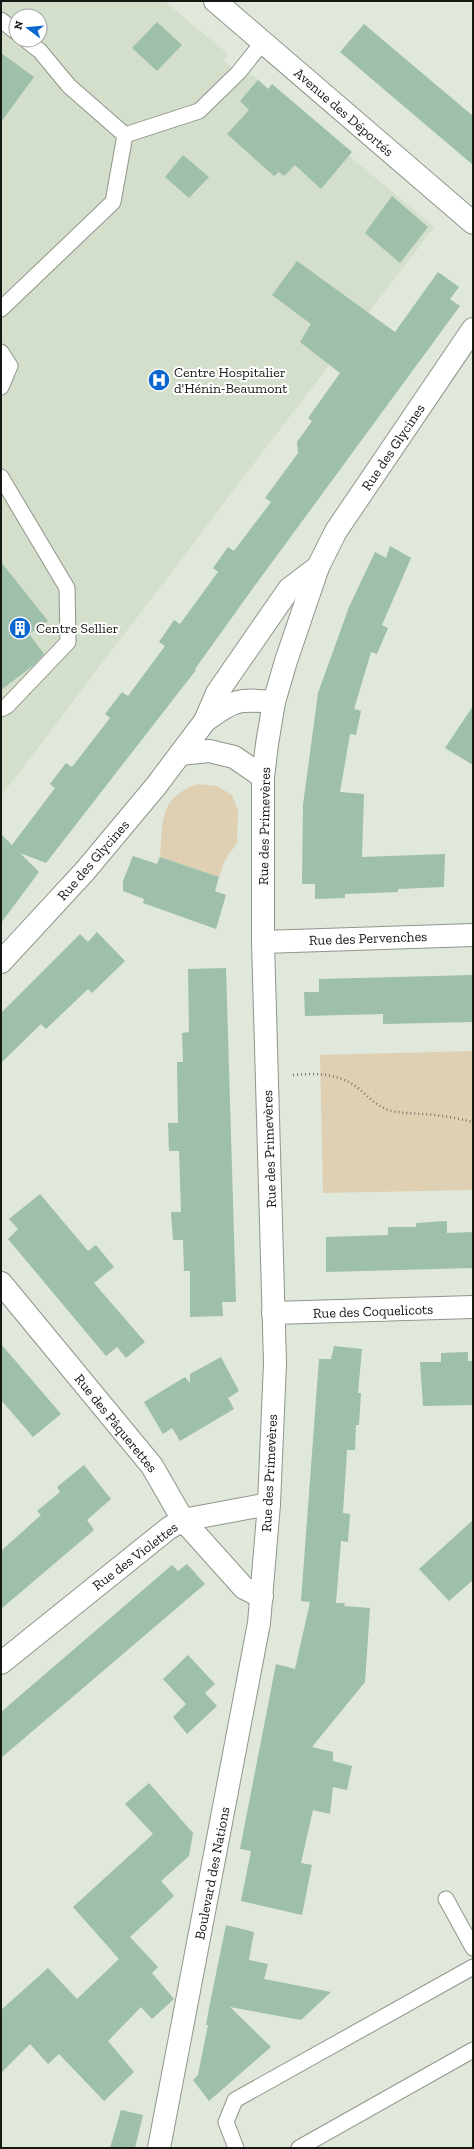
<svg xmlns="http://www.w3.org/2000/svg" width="474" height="2149" font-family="'Zilla Slab',serif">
<rect width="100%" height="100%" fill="#e0e7db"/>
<path fill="#d3decb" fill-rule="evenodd" d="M1 1H164L227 53 224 61 243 77 250 73 434 227 1 796ZM16 16H40V40H16Z"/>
<g fill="#e0d0b3">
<path d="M198 784 217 786 232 795 238 810 237 843 225 860 219 877 160 857C163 823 158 797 198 784Z"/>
<path d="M473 1051V1190L323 1193 320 1055Z"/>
</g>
<g fill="#9ebfaa">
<path d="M157 22 182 45 157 71 132 48Z"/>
<path d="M364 24 473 116V165L340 52Z"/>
<path d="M1 53 34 77 1 122Z"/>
<path d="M258 80 268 89 272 84 352 152 321 189 295 165 284 176 279 172 274 176 227 134 249 110 240 101Z"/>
<path d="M183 155 209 177 189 198 165 177Z"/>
<path d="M392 196 428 227 400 263 365 233Z"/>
<path d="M297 261 395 332 438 272 459 287 450 299 460 306 248 595 195 669 196 670 46 863 20 853 39 872 1 923V834L12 845 55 788 50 784 66 763 72 767 110 718 105 714 122 692 128 696 165 646 159 642 174 620 180 624 218 572 213 568 228 547 234 551 271 502 265 498 298 453 297 442 312 421 308 418 340 373 300 342 311 324 272 295Z"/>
<path d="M390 546 411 558 382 625 388 628 377 654 371 652 363 679 354 709 361 711 356 735 350 734 340 792 364 794 362 857 445 854 444 887 398 889V892L345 894V898L315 899V884H302L303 805 318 693 349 607 375 552 386 558Z"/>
<path d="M1 562 48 621 29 634 44 654 35 664 1 690Z"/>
<path d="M473 706V765L445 748Z"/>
<path d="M133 856 157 864 160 857 219 877 215 891 226 895 216 929 143 903 144 899 123 891V881Z"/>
<path d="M97 932 125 961 92 993 88 989 46 1029 41 1024 1 1063V1013L80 934 88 942Z"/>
<path d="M226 968 236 1302H222L223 1316 190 1317V1271H184L183 1240H173L171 1212H181L179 1151H169L168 1123H178L177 1062H183L182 1033 189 1032 188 969Z"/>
<path d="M473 975V1022L383 1024V1014L305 1016 304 992H319V979Z"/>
<path d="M40 1194 88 1251 96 1245 114 1267 94 1283 145 1342 126 1358 117 1347 106 1356 8 1239 18 1229 9 1219Z"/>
<path d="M447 1221V1233L473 1232V1268L326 1272V1237L388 1235V1227H416V1223Z"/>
<path d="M1 1344 61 1414 33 1437 1 1400Z"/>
<path d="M334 1346 362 1349 358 1393H361L359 1425H356L355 1450H347L345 1482 343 1513 350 1514 348 1542 341 1541 336 1603H345L344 1606 370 1608 365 1682 312 1747 333 1752V1761L352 1766 347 1790 333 1787 330 1814 313 1810 301 1863 312 1865 302 1915 241 1901 251 1851 240 1849 276 1664 295 1669 310 1602 301 1601 319 1359H331Z"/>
<path d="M468 1352V1361H473V1405L423 1406 420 1362H441V1353Z"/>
<path d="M221 1357 239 1391 228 1398 234 1409 180 1441 172 1428 163 1434 144 1402 185 1377 190 1383V1374Z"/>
<path d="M84 1465 111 1499 87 1520 94 1530 1 1609V1551L41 1515 37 1511 60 1492 57 1487Z"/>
<path d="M473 1520V1580L449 1601 419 1569Z"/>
<path d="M187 1564 205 1584 1 1758V1712L172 1565 178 1571Z"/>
<path d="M188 1655 215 1684 205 1693 217 1706 187 1734 173 1717 186 1704 163 1679Z"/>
<path d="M149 1783 193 1833 189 1856 161 1881 174 1896 130 1937 158 1967 152 1973 174 1999 152 2019 141 2007 108 2041 134 2072 104 2101 59 2054 48 2064 30 2044 1 2073V2010L48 1968 77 1999 119 1959 73 1907 153 1834 125 1804Z"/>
<path d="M226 1925 254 1932 249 1960 268 1964 264 1979 331 1992 301 2020 230 2007 271 2047 209 2101 193 2080 198 2075 208 2025H206L210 2003Z"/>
<path d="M121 2110 143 2115 135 2148H110Z"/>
</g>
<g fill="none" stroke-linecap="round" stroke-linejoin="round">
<g stroke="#8f968a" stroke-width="17">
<g id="service">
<path d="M1 20 16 32"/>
<path d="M125 135 199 111 238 73 263 42"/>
<path d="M1 309 113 202 125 135 69 86 40 51 26 40"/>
<path d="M1 352 10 366 1 387"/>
<path d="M1 477 67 588 68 642 7 706 1 709"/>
<path d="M446 1899 473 1948"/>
<path d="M236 2148 226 2122 235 2100 473 1967"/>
<path d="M299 2148 473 2050"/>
</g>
</g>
<g stroke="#8f968a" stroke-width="24">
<g id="minor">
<path d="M205 721C235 699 238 699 274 702"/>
<path d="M180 754 209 751 234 757 263 777"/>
<path d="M263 942 473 935"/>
<path d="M1 962 85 871 156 786 205 721 217 693 289 589 318 567"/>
<path d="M1 1283 152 1466 183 1520 244 1588 262 1597"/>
<path d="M273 1313 473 1307"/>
<path d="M1 1663 169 1528 183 1520 269 1504"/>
<path d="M159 2148 259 1623 269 1504 275 1363 263 942V777L267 744 274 702 286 661 318 567 336 531 473 329"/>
</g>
</g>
<g stroke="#8f968a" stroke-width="24">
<path id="tertiary" d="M215 1 473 223"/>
</g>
<path stroke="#747871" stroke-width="2.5" stroke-dasharray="1 3" stroke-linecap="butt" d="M293 1075C316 1073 339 1073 358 1088 368 1096 375 1105 388 1110 403 1114 418 1113 434 1115 447 1116 460 1119 473 1122"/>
<use href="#service" stroke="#fff" stroke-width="15"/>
<use href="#minor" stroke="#fff" stroke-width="22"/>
<use href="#tertiary" stroke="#fff" stroke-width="22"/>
</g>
<defs>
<g id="hospital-disc" transform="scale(1.15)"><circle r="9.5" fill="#0c66cf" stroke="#fff"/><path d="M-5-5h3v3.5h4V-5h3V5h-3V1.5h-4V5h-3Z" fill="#fff"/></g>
<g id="building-disc" transform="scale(1.15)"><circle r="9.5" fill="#0c66cf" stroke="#fff"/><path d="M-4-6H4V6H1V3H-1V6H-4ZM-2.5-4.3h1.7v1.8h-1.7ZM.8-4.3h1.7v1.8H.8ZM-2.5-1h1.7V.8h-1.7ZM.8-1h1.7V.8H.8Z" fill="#fff"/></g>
</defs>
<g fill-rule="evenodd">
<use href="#hospital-disc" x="159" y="380"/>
<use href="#building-disc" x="20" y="628"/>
</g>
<g text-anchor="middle" stroke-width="4" stroke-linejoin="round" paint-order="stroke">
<g font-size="14" fill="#161814" stroke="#fff">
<text transform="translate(344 112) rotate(41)" y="5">Avenue des Déportés</text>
<text transform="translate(393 447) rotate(-56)" y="5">Rue des Glycines</text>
<text transform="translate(264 826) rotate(-89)" y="5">Rue des Primevères</text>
<text transform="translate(93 860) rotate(-49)" y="5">Rue des Glycines</text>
<text transform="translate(368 938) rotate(-2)" y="5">Rue des Pervenches</text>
<text transform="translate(269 1149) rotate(-92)" y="5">Rue des Primevères</text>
<text transform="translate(373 1311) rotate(-2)" y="5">Rue des Coquelicots</text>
<text transform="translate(116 1423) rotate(51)" y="5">Rue des Pâquerettes</text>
<text transform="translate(269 1473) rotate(-87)" y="5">Rue des Primevères</text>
<text transform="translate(135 1556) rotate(-37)" y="5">Rue des Violettes</text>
<text transform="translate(212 1873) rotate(-79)" y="5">Boulevard des Nations</text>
</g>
<g font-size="14" fill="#161814" stroke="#fff" text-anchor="start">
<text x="174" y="377">Centre Hospitalier<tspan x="174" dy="16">d'Hénin-Beaumont</tspan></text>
<text x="36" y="633">Centre Sellier</text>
</g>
</g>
<rect width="474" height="2149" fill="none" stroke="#161814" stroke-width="4"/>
<g transform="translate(28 28) rotate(286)"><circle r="19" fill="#ffffff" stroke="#a2a3a1"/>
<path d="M0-3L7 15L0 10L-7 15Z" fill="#0c66cf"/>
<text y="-6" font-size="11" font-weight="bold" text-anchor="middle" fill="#161814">N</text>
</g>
</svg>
